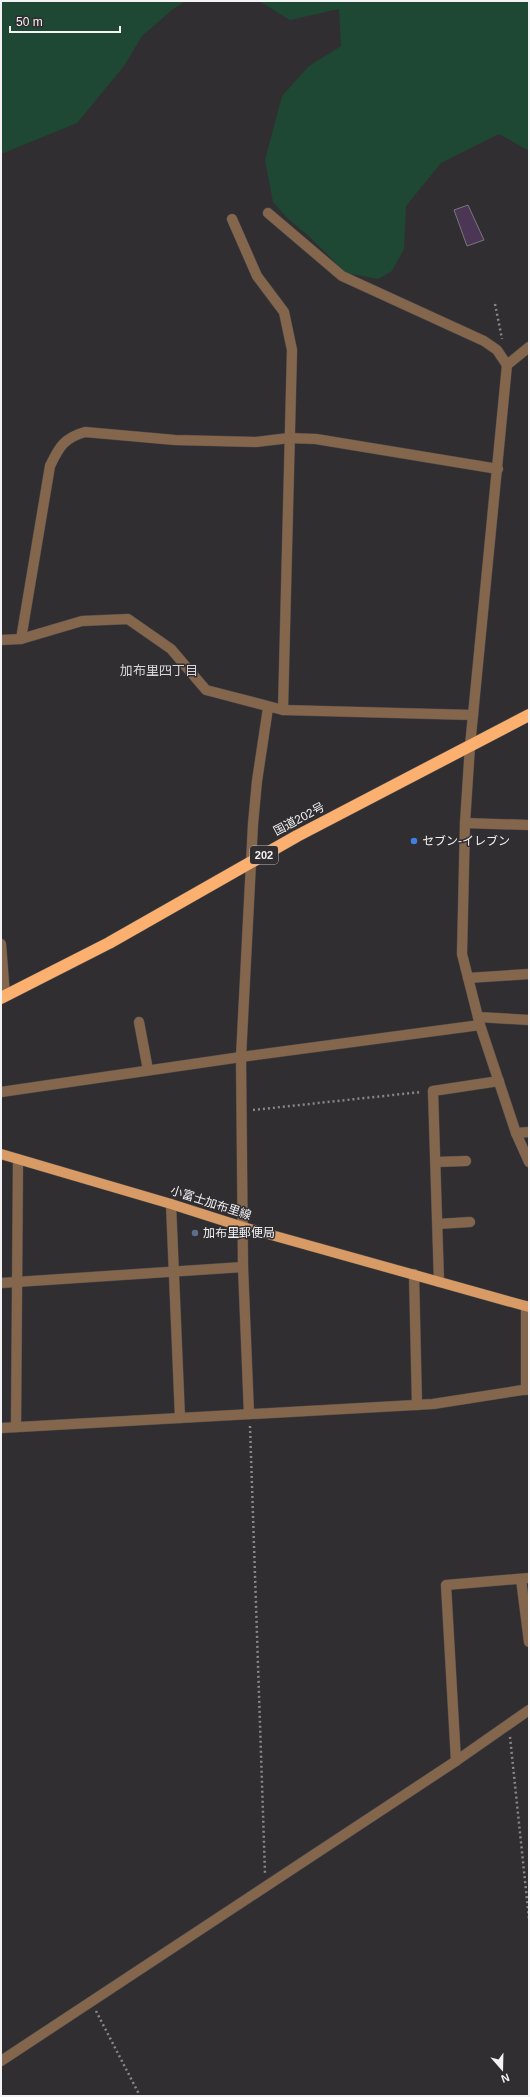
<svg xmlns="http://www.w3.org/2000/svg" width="530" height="2097" font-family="Arial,'Noto Sans JP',sans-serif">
<rect width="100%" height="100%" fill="#302e31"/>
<g fill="#1e4834">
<path d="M1 1H186L173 9 142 36 124 66 77 123 1 154Z"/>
<path d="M259 1H529V151L499 134 441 163 406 206 404 249 392 271 378 279 346 273 311 238 287 218 273 202 265 160 282 96 309 66 341 46 339 9 290 20Z"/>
</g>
<path fill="#4b3656" stroke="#79777a" d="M468 205 484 240 467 246 454 210Z"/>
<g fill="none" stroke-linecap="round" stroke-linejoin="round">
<g stroke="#4b494c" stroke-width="11">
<g id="minor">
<path d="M268 213 342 276 484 341 497 350 507 365"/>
<path d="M232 219 257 276 284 312 292 350 283 710"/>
<path d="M529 347 507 365 470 746 465 823 462 954 480 1025 516 1133 529 1162"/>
<path d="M21 639 50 466C59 447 64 438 85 432L175 440 256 442 289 438 316 439 498 469"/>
<path d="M1 640 21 639 82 621 128 619 171 649 206 690 283 710 473 715"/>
<path d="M465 823 529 825"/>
<path d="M1 944 5 996"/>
<path d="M468 978 529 974"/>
<path d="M478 1017 529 1020"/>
<path d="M139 1022 148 1070"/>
<path d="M1 1092 241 1057 480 1025"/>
<path d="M516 1133 529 1132"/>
<path d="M436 1162 466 1161"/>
<path d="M171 1204 180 1418"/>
<path d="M438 1224 470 1222"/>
<path d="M414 1274 417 1405"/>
<path d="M439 1282 433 1091 499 1081"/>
<path d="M1 1283 243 1267"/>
<path d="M526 1390V1306"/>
<path d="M249 1414 243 1267 241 1057 253 824 257 781 268 708"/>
<path d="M16 1427 18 1159"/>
<path d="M1 1428 433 1404 529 1389"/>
<path d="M521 1579 529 1642"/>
<path d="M456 1761 446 1585 529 1578"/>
<path d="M1 2061 456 1761 529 1710"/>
</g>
</g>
<g stroke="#4b494c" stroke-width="11">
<path id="major" d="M1 1154 171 1204 243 1227 529 1307"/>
</g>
<g stroke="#4b494c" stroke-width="13">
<path id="highway" d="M1 998 109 943 297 836 529 715"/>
</g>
<g stroke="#888789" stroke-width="2.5" stroke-dasharray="2 3" stroke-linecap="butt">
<path d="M495 304 502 339"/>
<path d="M253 1110 421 1092"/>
<path d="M250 1426 265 1873"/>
<path d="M510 1737 529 1919"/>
<path d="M96 2011 140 2096"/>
</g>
<use href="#minor" stroke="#84664d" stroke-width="10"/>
<use href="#major" stroke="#d99b66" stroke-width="10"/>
<use href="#highway" stroke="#fbb06f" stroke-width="12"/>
</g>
<circle fill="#3f7fe0" stroke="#302e31" stroke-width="1.5" cx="414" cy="841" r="4"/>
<circle fill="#5c6f8a" stroke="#302e31" stroke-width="1.5" cx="195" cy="1233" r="4"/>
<g text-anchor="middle" stroke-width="3" stroke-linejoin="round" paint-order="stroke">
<rect fill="#302e31" stroke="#b8b7ba" stroke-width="1" x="250" y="846" width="28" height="18" rx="3"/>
<g font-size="11" font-weight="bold" fill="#f3f2f4">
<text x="264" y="859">202</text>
</g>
<g font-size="12" fill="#f3f2f4" stroke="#302e31">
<text transform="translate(299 819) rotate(-28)" y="4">国道202号</text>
<text transform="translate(211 1203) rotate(18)" y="4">小富士加布里線</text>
</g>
<g font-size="12" fill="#f3f2f4" stroke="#302e31" text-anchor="start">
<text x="422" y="845">セブン-イレブン</text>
<text x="203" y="1237">加布里郵便局</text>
</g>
<g font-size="13" fill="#d8d6da" stroke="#302e31">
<text x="159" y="675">加布里四丁目</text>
</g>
</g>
<rect width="530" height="2097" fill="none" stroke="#f3f2f4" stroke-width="4"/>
<g transform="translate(502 2069) rotate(160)" stroke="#302e31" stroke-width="3" paint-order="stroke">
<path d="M0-3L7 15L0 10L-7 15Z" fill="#f3f2f4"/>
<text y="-6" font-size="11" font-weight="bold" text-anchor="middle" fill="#f3f2f4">N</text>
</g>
<path d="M10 26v6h110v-6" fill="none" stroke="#f3f2f4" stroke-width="2"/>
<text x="16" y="26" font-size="12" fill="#f3f2f4" stroke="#302e31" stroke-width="3" paint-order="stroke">50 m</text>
</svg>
